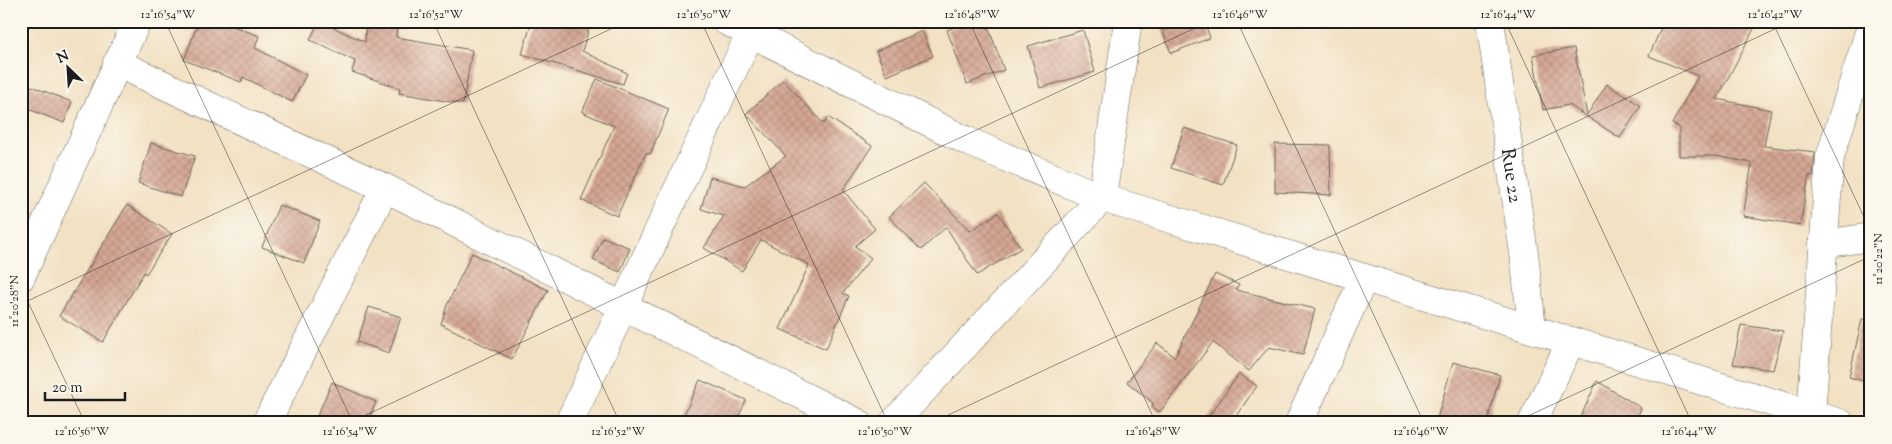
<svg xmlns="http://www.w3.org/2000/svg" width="1892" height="444" font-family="'Sorts Mill Goudy',serif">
<defs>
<pattern id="building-cross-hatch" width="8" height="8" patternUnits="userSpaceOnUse" patternTransform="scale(1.25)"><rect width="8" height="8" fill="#d5a694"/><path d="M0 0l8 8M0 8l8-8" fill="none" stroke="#b68e7f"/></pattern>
</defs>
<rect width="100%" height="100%" fill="#fbf7ec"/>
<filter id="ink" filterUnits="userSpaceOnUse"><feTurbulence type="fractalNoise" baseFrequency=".02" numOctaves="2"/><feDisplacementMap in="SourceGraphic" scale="10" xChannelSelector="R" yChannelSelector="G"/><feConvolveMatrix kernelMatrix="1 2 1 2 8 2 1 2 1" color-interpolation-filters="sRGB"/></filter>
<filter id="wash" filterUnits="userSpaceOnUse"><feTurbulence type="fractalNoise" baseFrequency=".0096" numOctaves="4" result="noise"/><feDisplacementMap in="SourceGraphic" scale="20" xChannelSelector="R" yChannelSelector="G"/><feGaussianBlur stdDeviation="1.12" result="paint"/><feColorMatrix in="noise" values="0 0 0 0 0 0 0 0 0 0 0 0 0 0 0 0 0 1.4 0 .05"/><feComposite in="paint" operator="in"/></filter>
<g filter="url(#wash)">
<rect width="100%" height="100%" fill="#f2e1c3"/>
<g id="blocks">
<g fill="url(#building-cross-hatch)">
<path d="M199 21H221L259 36 255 48 306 75 292 102 243 77 241 82 184 60Z"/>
<path d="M319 21 365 42 366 21H397L396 37 472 50 463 104 399 93 400 88 352 72 355 61 310 40Z"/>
<path d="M532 21H591L582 51 627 73 623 84 522 54Z"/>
<path d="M971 21H986L1004 70 967 84 947 30Z"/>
<path d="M1159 21H1204L1210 38 1171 53Z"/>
<path d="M1664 21H1758L1717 99 1771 110 1764 146 1815 152 1813 176H1809L1800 225 1743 216 1752 163 1716 156H1679V127L1672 124 1698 76 1649 56Z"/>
<path d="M1083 30 1095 72 1040 88 1028 46Z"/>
<path d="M922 31 933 56 887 76 876 51Z"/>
<path d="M1574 48 1587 115 1607 84 1641 106 1620 138 1569 105 1543 110 1533 55Z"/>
<path d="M597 79 669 109 650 154 646 153 617 216 581 200 614 126 582 112Z"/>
<path d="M783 80 824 124 828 117 872 146 843 190 875 229 855 246 871 258 843 293 849 296 826 349 780 329 809 265 761 240 742 271 704 248 724 216 701 209 710 177 745 186 786 156 746 114Z"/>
<path d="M21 82 72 102 64 123 21 106Z"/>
<path d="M1184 128 1237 145 1223 185 1171 168Z"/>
<path d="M151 143 195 156 181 197 138 183Z"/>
<path d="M1275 144 1330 145 1331 195 1275 192Z"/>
<path d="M924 183 970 231 998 213 1021 248 977 275 946 227 921 250 889 217Z"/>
<path d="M127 205 172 234 146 274 144 272 103 342 59 316Z"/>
<path d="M279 205 320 221 304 263 262 247Z"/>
<path d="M603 237 630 248 620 272 593 260Z"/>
<path d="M472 253 548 290 512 359 441 324 447 305Z"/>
<path d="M1215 274 1239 285 1236 290 1315 309 1303 355 1269 347 1249 371 1213 342 1160 412 1152 407 1153 403 1127 382 1157 343 1175 357Z"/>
<path d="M369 307 401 317 389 353 357 342Z"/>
<path d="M1862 319 1871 320V383L1849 377Z"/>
<path d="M1741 325 1783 331 1773 370 1733 364Z"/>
<path d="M1453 362 1500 375 1487 423H1436Z"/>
<path d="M1239 374 1257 386 1231 423H1204Z"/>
<path d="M700 380 746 400 736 423H680Z"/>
<path d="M1597 381 1641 408 1635 423H1578Z"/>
<path d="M332 382 376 402 367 423H314Z"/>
</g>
</g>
</g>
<g filter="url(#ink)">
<use href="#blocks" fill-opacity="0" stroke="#676156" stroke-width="1"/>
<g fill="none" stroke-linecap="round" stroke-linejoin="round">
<g stroke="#676156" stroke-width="29">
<g id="minor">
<path d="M726 21 967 141 1102 198 1840 423"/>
<path id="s1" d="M1490 21 1524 253 1532 329"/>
<path d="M117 63 385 188 858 423"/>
<path d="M1823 244 1871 237"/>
<path d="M21 277 137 21"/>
<path d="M1811 414 1830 157 1871 26"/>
<path d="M266 423 385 188"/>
<path d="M569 423 750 34 754 21"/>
<path d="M893 423 1102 198 1128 21"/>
<path d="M1299 423 1364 278"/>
<path d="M1532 423 1571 341"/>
</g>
</g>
<use href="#minor" stroke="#fff" stroke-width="28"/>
</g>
</g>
<path fill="none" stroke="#1c1c1c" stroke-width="1" stroke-opacity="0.45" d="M165 21 353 423M433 21 620 423M701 21 888 423M969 21 1156 423M1237 21 1424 423M1505 21 1692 423M1772 21 1871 232M21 33 46 21M21 287 85 423M21 304 628 21M349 423 1210 21M931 423 1792 21M1513 423 1871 256"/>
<g text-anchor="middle" stroke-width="4" stroke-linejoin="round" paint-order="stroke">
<g font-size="19" fill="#1c1c1c" stroke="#fbf7ec">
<text dy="7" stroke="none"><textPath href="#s1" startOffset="156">Rue 22</textPath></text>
</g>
</g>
<rect width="1892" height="444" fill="none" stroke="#fbf7ec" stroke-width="55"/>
<g transform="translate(68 68) rotate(335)" stroke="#fbf7ec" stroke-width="4" paint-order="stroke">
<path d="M0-4L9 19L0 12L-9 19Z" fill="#1c1c1c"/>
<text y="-8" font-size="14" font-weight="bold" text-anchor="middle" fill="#1c1c1c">N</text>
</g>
<path d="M45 392v8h80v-8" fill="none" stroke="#1c1c1c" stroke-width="2.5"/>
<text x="52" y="392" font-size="15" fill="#1c1c1c" stroke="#fbf7ec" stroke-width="4" paint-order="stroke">20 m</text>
<rect x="28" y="28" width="1836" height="388" fill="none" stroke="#1c1c1c" stroke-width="2"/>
<g font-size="12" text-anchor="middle" fill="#1c1c1c">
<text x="168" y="18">12°16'54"W</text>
<text x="436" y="18">12°16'52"W</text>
<text x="704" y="18">12°16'50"W</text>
<text x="972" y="18">12°16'48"W</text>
<text x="1240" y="18">12°16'46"W</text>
<text x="1508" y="18">12°16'44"W</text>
<text x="1775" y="18">12°16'42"W</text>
<text transform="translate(1878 259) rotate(-90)" y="4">11°20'22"N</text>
<text transform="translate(14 301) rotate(-90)" y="4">11°20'28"N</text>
<text x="82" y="435">12°16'56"W</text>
<text x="350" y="435">12°16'54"W</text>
<text x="618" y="435">12°16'52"W</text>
<text x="885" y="435">12°16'50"W</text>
<text x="1153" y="435">12°16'48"W</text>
<text x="1421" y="435">12°16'46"W</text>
<text x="1689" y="435">12°16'44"W</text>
</g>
</svg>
